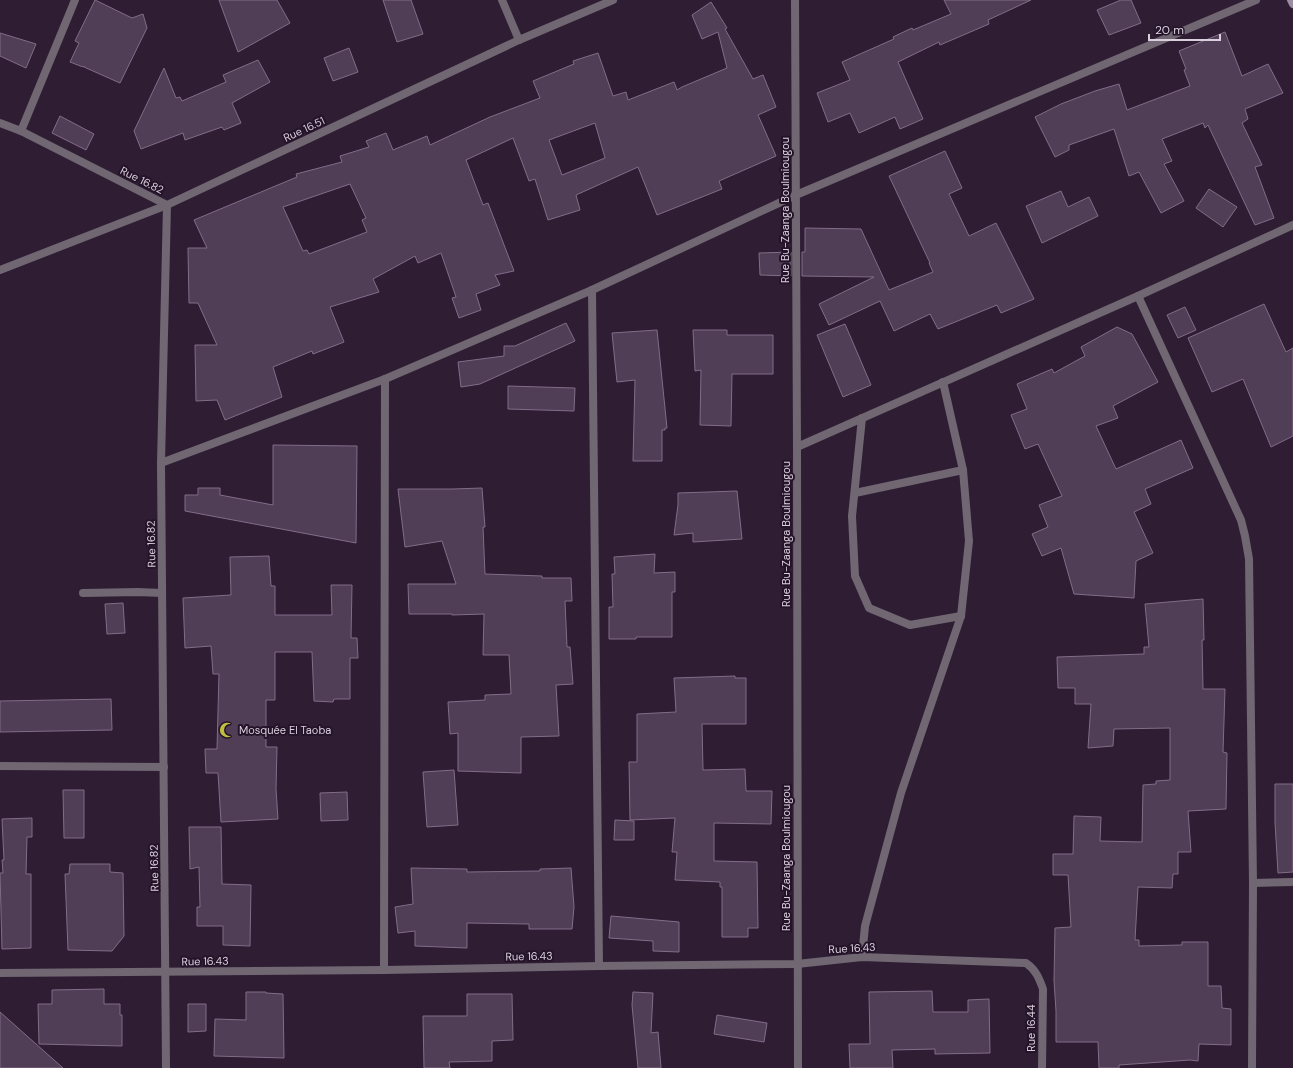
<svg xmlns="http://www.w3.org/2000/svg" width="1293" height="1068" font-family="'DM Sans',sans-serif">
<rect width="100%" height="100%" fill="#2f1d34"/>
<g fill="#503d56" stroke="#826d88" fill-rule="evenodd">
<path d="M95 0 132 18 143 14 147 28 120 83 84 67V66L83 67 70 62 79 43 75 41Z"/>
<path d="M219 0H277L290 23 238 52Z"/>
<path d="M383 0H411L423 34 397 42Z"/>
<path d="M944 0H1031L988 20 989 24 940 45 939 42 898 62 923 119 900 129 895 117 859 133 850 113 828 122 817 93 850 80 842 62 894 39 893 37 912 28 913 30 951 14Z"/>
<path d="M1121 0H1131L1141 23 1109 35 1097 10Z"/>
<path d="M711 2 727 28 725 29 753 79 763 75 776 107 758 115 776 156 719 181 722 189 657 215 638 167 576 195 580 210 548 220 535 179 529 181 513 138 466 160 483 205 488 203 514 271 495 275 500 285 476 294 481 310 459 318 452 298 456 297 441 253 418 263 415 256 373 279 379 292 330 307 344 342 313 354 312 351 273 367 282 397 225 420 217 400 196 401 195 345H217L198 303H189L188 248H207L194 220 297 177 296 174 342 162 340 156 369 147 366 141 386 133 393 150 427 136 430 145 490 117 540 98 533 81 574 64 573 61 598 53 613 96 626 92 628 100 674 82 677 90 682 87 727 68 718 32 702 39 692 15ZM595 123 605 158 562 175 549 140ZM350 184 366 218 362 220 367 232 309 254 307 250 303 251 283 207Z"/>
<path d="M1225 32 1242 76 1268 64 1283 93 1245 109 1248 119 1242 123 1262 165 1255 167 1274 218 1255 225 1208 125 1205 128 1203 123 1162 139 1172 161 1164 164 1184 201 1161 213 1139 172 1129 176 1114 129 1069 145V150L1055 157 1035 117 1061 104 1095 91 1119 84 1127 110 1190 86 1184 70 1186 69 1179 51Z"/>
<path d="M0 33 36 44 26 68 0 56Z"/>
<path d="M349 48 358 72 333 81 324 58Z"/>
<path d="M258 60 270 82 232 103 241 123 224 130 222 127 185 140 183 133 141 149 134 131 164 68 176 98 180 97 182 101 226 82 223 75Z"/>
<path d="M60 116 94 134 86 150 52 133Z"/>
<path d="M945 151 962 188 949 194 969 236 996 223 1034 299 1001 313 997 305 938 329 930 314 894 331 880 301 829 325 819 304 874 277 802 276V252H805V228L861 229 889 290 933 272 929 263H930L889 176Z"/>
<path d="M1209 189 1237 207 1223 227 1196 208Z"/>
<path d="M1061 191 1068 207 1089 197 1098 216 1042 243 1026 206Z"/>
<path d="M791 252V276L760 275 759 253Z"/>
<path d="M1264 304 1286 352 1293 348V436L1271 447 1243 379 1212 392 1188 338Z"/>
<path d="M1185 307 1196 330 1178 338 1167 315Z"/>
<path d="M566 323 575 341 480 384 461 387 458 362 504 356V346H515Z"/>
<path d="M845 324 871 385 843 397 817 335Z"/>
<path d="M1117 327 1132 334 1158 382 1113 406 1118 418 1096 426 1116 469 1181 440 1193 468 1145 489 1151 504 1134 512 1153 553 1136 561 1134 598 1074 594 1061 548 1042 556 1032 534 1048 527 1039 505 1062 496 1038 444 1025 449 1011 415 1027 409 1017 384 1052 369 1054 373 1085 356 1081 347Z"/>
<path d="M657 330 667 428H665V430H662V461H633L635 380 617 382 612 333Z"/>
<path d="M693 330H727V335H773V374H732L731 426 700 425 701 370 695 371Z"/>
<path d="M508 386 575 388 574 411 508 409Z"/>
<path d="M273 445 357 446 356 543 185 511V495H198V488H220V495L273 505Z"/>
<path d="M482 488 485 527H483L485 574 542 576V578H571L572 601H565L567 647H570L573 684 556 685 559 736 521 737V773L458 771V733L450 734 448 702 485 700V695L511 694 509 655H483L484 614 452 615V614H409L408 584H456L442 541 405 547 398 489H453Z"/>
<path d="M737 491 742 539 693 542V533L674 535 678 505V493Z"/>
<path d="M655 554 654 573 675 572V592H672V637H636V639H609V607H613L612 574H615L614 557Z"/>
<path d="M269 556 271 586H275V615H332L331 585H352L351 638H357L358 658H350V699H334L333 702 314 701 312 652H275V700H266V747H277L276 789 278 819 221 822 218 773H206L205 749H217L219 674H213L211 646 185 648 183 598 231 595 230 557Z"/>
<path d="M1203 599 1204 640H1202L1203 689H1225L1223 752 1227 753 1226 809 1188 811 1191 852H1178V874H1173L1172 888 1138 887 1135 940H1139V946L1182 945V942H1208V986H1221L1222 1008 1231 1009V1045L1199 1044 1198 1061 1190 1060 1119 1065V1068H1099L1098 1042H1056V1011L1054 980 1055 928 1071 927 1068 875H1053V854H1073L1074 816 1101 817 1100 841 1142 842 1143 785 1156 784V781L1170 780V728L1114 729 1113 746 1088 748 1091 704H1075V688H1058L1057 657 1144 654V647H1149L1145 604Z"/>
<path d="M123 603 125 633 107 634 105 604Z"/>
<path d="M735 676V678H746V724H702L703 770 745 769 746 791H772L771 824 714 823V861L757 862 758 928H748V937H722V887H720V882L675 880 677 852H672L675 818 630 820 629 762H637V714L676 712 674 678Z"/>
<path d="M111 699 112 730 0 732V701Z"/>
<path d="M454 770 458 825 427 827 423 772Z"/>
<path d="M1275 784H1293V872L1278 873 1275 822Z"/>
<path d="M63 790H84V838H64Z"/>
<path d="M347 792 348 820 321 821 320 793Z"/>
<path d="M32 818V837H27L26 874H31V948L2 949 0 873H3L2 860H4L2 819Z"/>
<path d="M615 820 634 821V840H614Z"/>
<path d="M189 827H221L222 884 251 885 250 946 223 945V926H197V907H200L199 867 190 869Z"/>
<path d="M70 864H110V872L123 873 124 936 112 951 68 950 65 874H69Z"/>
<path d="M411 868 467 869V872L540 871V869L571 868 574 907 572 929H529V924L467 923V948L415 946V931L398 933 395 907 413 904Z"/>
<path d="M611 916 679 922V952L653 951V941L609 938Z"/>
<path d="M104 989V1004H120V1015H122V1046L39 1044 38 1004H52V990Z"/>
<path d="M932 991 933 1012H968V1000L989 999 990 1053 935 1054V1049L892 1050 893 1068H850L849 1044H870L869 992Z"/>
<path d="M246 992H266V993L283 994 284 1058 214 1056 215 1019 246 1020Z"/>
<path d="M633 992 653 993 651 1033 658 1032 661 1068H638L632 1005Z"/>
<path d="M467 994H512L513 1040 492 1041V1061L449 1062 450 1068H424L423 1016H467Z"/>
<path d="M188 1004H206V1031L188 1032Z"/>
<path d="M0 1012 63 1068H0Z"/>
<path d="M717 1015 767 1023 764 1042 714 1034Z"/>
</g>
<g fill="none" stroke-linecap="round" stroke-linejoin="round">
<g stroke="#706772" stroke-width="8">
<path d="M862 418 852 516 855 576 869 608 910 625 961 616"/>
<path d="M855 493 963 470"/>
<path d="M83 593 138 592 162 593"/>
<path d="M862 957 865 926 901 793 961 616 969 541 963 470 943 382"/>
</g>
<g stroke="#706772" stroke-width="8">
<path d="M502 0 519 40"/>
<path d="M795 0 797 447 798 1068"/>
<path d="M0 123 21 131 167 205"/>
<path d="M21 131 75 0"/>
<path d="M0 270 167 205 519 40 613 0"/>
<path d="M592 290 599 966"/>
<path d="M1138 296 1241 520 1245 536 1249 559 1253 883 1252 1068"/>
<path d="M797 447 1138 296 1293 225"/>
<path d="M161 463 385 379 592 290 796 195 1256 0"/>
<path d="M0 766 164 767"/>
<path d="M1253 883 1293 882"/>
<path d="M384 970 385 379"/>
<path d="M0 973 384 970 599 966 797 964 862 957 1026 963C1036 970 1039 978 1043 989L1042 1068"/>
<path d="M166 1068 161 463 167 205"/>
</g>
<path stroke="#9b8c9f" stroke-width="8" d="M1291 0 1293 4"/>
</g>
<defs>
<g id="mosque-bare" transform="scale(1.2)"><path d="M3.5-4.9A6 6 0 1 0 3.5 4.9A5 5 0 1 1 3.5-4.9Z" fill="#bfbe41" stroke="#251429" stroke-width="2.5" paint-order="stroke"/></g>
</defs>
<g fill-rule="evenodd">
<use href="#mosque-bare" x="227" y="730"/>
</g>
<g text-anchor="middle" stroke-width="4" stroke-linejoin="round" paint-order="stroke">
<g font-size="11" fill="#dacfdd" stroke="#251429">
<text transform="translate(304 129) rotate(-25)" y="4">Rue 16.51</text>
<text transform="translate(142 180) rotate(27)" y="4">Rue 16.82</text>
<text transform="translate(785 210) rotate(-90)" y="4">Rue Bu-Zaanga Boulmiougou</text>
<text transform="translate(786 534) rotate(-90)" y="4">Rue Bu-Zaanga Boulmiougou</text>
<text transform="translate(151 544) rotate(-91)" y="4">Rue 16.82</text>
<text transform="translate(786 858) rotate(-90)" y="4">Rue Bu-Zaanga Boulmiougou</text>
<text transform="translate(154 868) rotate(-91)" y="4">Rue 16.82</text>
<text transform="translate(852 948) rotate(-3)" y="4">Rue 16.43</text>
<text transform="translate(529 956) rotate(-1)" y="4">Rue 16.43</text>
<text transform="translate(205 961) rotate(-1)" y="4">Rue 16.43</text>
<text transform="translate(1031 1028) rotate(-90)" y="4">Rue 16.44</text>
</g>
<g font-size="11" fill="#dacfdd" stroke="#251429" text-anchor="start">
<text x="239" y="734">Mosquée El Taoba</text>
</g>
</g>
<path d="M1149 34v6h71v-6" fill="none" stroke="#dacfdd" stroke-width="2"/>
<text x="1155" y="34" font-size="12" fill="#dacfdd" stroke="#251429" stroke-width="3" paint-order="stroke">20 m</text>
</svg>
